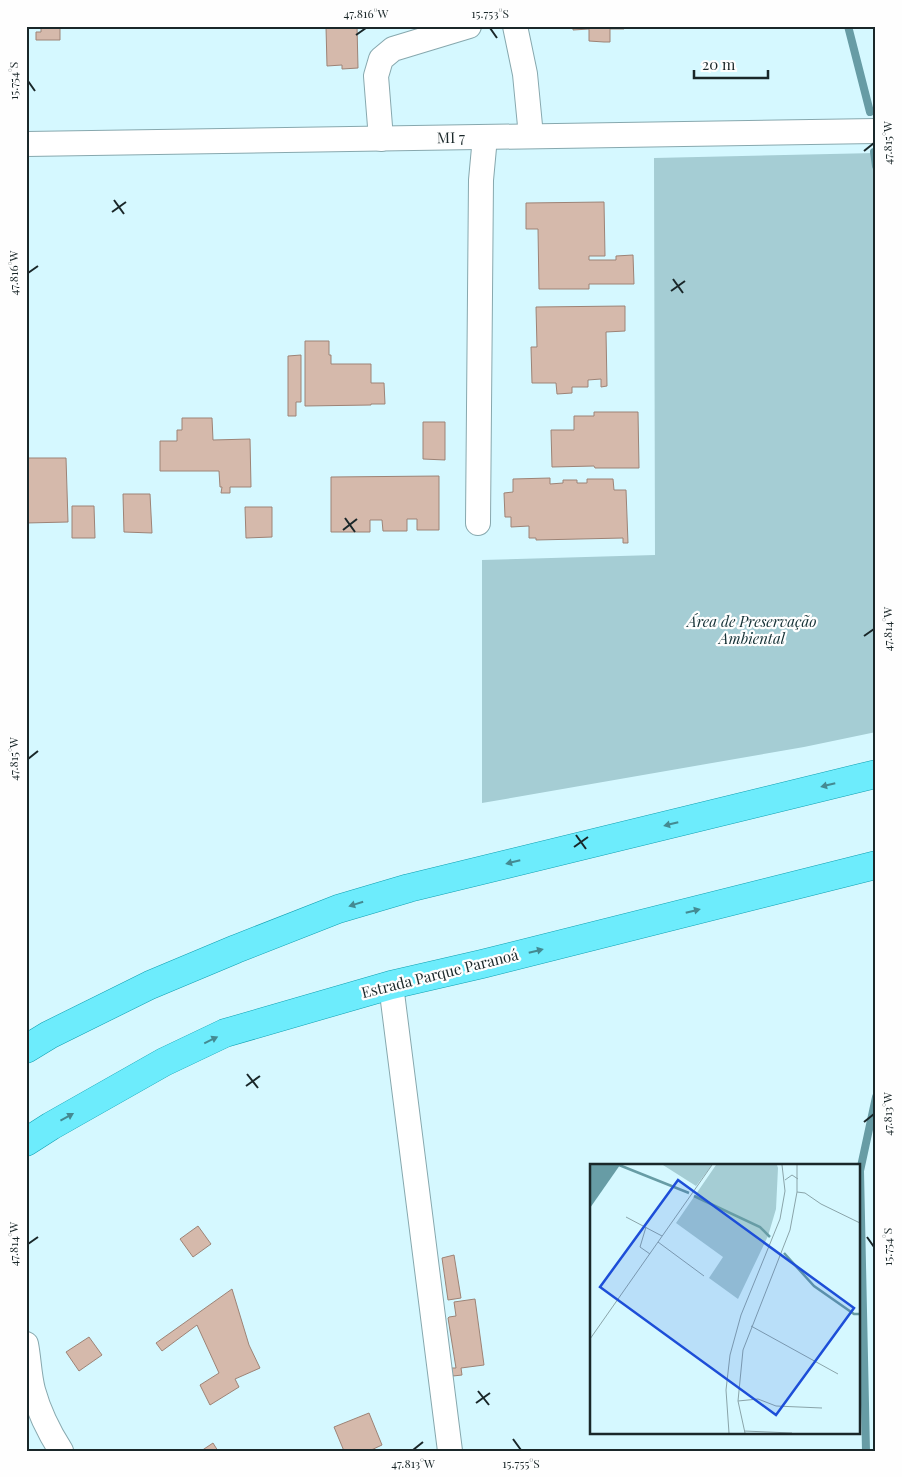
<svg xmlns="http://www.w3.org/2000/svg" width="902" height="1477" font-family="'Playfair Display',serif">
<rect width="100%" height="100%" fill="#d5f8ff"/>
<path fill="#a5cdd4" d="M876 153V732L804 747 482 803V560L655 555 654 158Z"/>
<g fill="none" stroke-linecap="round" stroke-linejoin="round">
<g stroke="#679ca5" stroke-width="8">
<path d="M848 26 870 112"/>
<path d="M874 152 876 166"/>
<path d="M866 1451 860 1171 876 1097"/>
</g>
</g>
<g fill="#d5b9ab" stroke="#9d8376">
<path d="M44 26 60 27V40H36V32H41V27Z"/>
<path d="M357 26 358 68 342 69V65L327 66 326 27Z"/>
<path d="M573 26H625L624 29H610V42H604L589 41V29L573 30Z"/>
<path d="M604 202 605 256H589V260H616V256L633 255 634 284H589V289H539L538 229H526V203Z"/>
<path d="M625 306V331L606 332 607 386 601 387V379L588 380V387H572V393L557 394 556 383H532L531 347H537L536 307Z"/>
<path d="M305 341H329V355H331V364H371V383H384L385 404H371V405L305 406Z"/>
<path d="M301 355V402H296V416H288V356Z"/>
<path d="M594 412H638L639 468H595L594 466 552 467 551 430H574V416H594Z"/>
<path d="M182 418H212L213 440 250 439 251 487H230V493H221L222 487H220L219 471H160V441H177V430H182Z"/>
<path d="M423 422H445V460L423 459Z"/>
<path d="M26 458H66L68 522 26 523Z"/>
<path d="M439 476V530H417V519H407V531H383L382 520H370V532H331V477Z"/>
<path d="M550 478V484L563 483V480H577V483H587V479H613L614 490H626L628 543H623V538L536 540V538H529V526L511 527V517H505L504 493 513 492V479Z"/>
<path d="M123 494H150L152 533 124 532Z"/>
<path d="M72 506H94L95 538H72Z"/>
<path d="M245 507H272V537L246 538Z"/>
<path d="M198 1226 211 1244 193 1257 180 1239Z"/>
<path d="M454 1255 461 1298 448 1300 442 1258Z"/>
<path d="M232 1289 249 1345 260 1368 235 1379 239 1387 210 1405 200 1385 219 1373 197 1325 162 1351 156 1343Z"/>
<path d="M475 1299 484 1365 461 1368 462 1375 453 1376 451 1368H456L448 1318 449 1317 456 1316 454 1302Z"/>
<path d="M89 1337 102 1355 79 1371 66 1352Z"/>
<path d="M369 1413 382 1445 369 1451H344L334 1427Z"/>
<path d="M213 1443 218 1451H201Z"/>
</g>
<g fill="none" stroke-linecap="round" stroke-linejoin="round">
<g stroke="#87a8ae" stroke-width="26">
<g id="minor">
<path d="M515 26 525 74 531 136"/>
<path d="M381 139 376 76 381 59 393 49 469 26"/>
<path d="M26 144 876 131"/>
<path d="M478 523 481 180 485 137"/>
<path d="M391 985 450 1451"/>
<path d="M26 1344C29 1359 29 1375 33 1390 39 1412 49 1432 61 1451"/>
</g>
</g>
<g stroke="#109fb1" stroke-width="29">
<g id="major">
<path d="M26 1049 49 1035 150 985 236 949 338 909 409 888 876 774"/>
<path d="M26 1142 51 1126 164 1062 225 1033 391 985 482 964 876 865"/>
</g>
</g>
<use href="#minor" stroke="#fff" stroke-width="24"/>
<use href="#major" stroke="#6decfc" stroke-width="28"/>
</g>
<defs><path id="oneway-solid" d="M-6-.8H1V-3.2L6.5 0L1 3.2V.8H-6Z" transform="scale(1.25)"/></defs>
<g fill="#448a92">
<use href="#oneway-solid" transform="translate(828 785) rotate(166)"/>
<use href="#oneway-solid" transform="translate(671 824) rotate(166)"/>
<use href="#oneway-solid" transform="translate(513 862) rotate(166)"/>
<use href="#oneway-solid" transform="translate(356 904) rotate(163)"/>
<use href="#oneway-solid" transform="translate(693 911) rotate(-14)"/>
<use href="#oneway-solid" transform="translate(536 951) rotate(-14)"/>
<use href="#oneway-solid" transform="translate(211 1040) rotate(-26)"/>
<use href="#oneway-solid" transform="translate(67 1117) rotate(-29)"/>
</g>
<path fill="none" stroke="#1a2729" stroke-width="2" d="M490 28 497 38M356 35 366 28M28 81 35 91M864 151 874 143M114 200 124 214M112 212 126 202M28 273 38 266M673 279 683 293M671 291 685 281M345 518 355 532M343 530 357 519M864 636 874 629M28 759 38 751M576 835 586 849M574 847 588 837M247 1074 258 1088M246 1086 260 1076M864 1122 874 1114M867 1237 874 1247M28 1244 38 1237M478 1391 489 1405M476 1403 490 1393M513 1439 521 1450M413 1450 423 1442"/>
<g text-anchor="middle" stroke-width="4.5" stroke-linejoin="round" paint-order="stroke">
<g font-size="15" fill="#1a2729" stroke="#fefefe">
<text transform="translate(451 138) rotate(-1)" y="5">MI 7</text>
<text transform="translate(440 974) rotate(-14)" y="5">Estrada Parque Paranoá</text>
</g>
<g font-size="15" font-style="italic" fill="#132f34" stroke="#fefefe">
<text x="752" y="627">Área de Preservação<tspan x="752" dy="17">Ambiental</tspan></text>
</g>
</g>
<g transform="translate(590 1164)">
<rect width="270" height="270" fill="#d5f8ff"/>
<path d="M73 1H122L106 22ZM126 1H187L188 4 186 45 178 72 148 135 119 114 133 93 86 59Z" fill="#a5cdd4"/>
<path d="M0 1H30L0 44Z" fill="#679ca5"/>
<path fill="none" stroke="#679ca5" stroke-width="2.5" d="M29 1 99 29M104 32 170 63 180 73M194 89 224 122 264 150H270"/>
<path fill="none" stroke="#8aa4a9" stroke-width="1" d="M195 16 202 11 208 15M207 28 215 29 231 40 270 59M36 53 72 72M56 63 50 83 60 90M68 78 114 112M161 162 248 210M0 175 122 1M148 237 168 235 186 242 232 244M154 267 202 269M139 269 136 226 140 191 151 151 190 55 195 27 192 1M155 269 148 237 153 186 200 66 207 28V1"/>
<path fill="#1d4ed8" fill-opacity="0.15" stroke="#1d4ed8" stroke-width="2.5" d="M88 16 264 144 186 251 10 123Z"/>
<rect width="270" height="270" fill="none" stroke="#1a2729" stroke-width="2.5"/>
</g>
<rect width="902" height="1477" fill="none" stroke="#fefefe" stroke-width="55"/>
<path d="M694 70v8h74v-8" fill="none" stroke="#1a2729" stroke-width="2.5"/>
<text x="702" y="70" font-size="15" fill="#1a2729" stroke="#fefefe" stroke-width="4" paint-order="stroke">20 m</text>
<rect x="28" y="28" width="846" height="1422" fill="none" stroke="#1a2729" stroke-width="2"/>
<g font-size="12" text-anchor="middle" fill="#1a2729">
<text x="366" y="18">47.816°W</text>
<text x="490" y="18">15.753°S</text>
<text transform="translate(14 81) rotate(-90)" y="4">15.754°S</text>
<text transform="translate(888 143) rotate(-90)" y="4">47.815°W</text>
<text transform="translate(14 273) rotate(-90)" y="4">47.816°W</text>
<text transform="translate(888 629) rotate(-90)" y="4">47.814°W</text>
<text transform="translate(14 759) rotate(-90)" y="4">47.815°W</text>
<text transform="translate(888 1114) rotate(-90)" y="4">47.813°W</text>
<text transform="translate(14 1244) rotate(-90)" y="4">47.814°W</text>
<text transform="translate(888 1247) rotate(-90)" y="4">15.754°S</text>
<text x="413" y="1468">47.813°W</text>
<text x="521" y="1468">15.755°S</text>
</g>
</svg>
